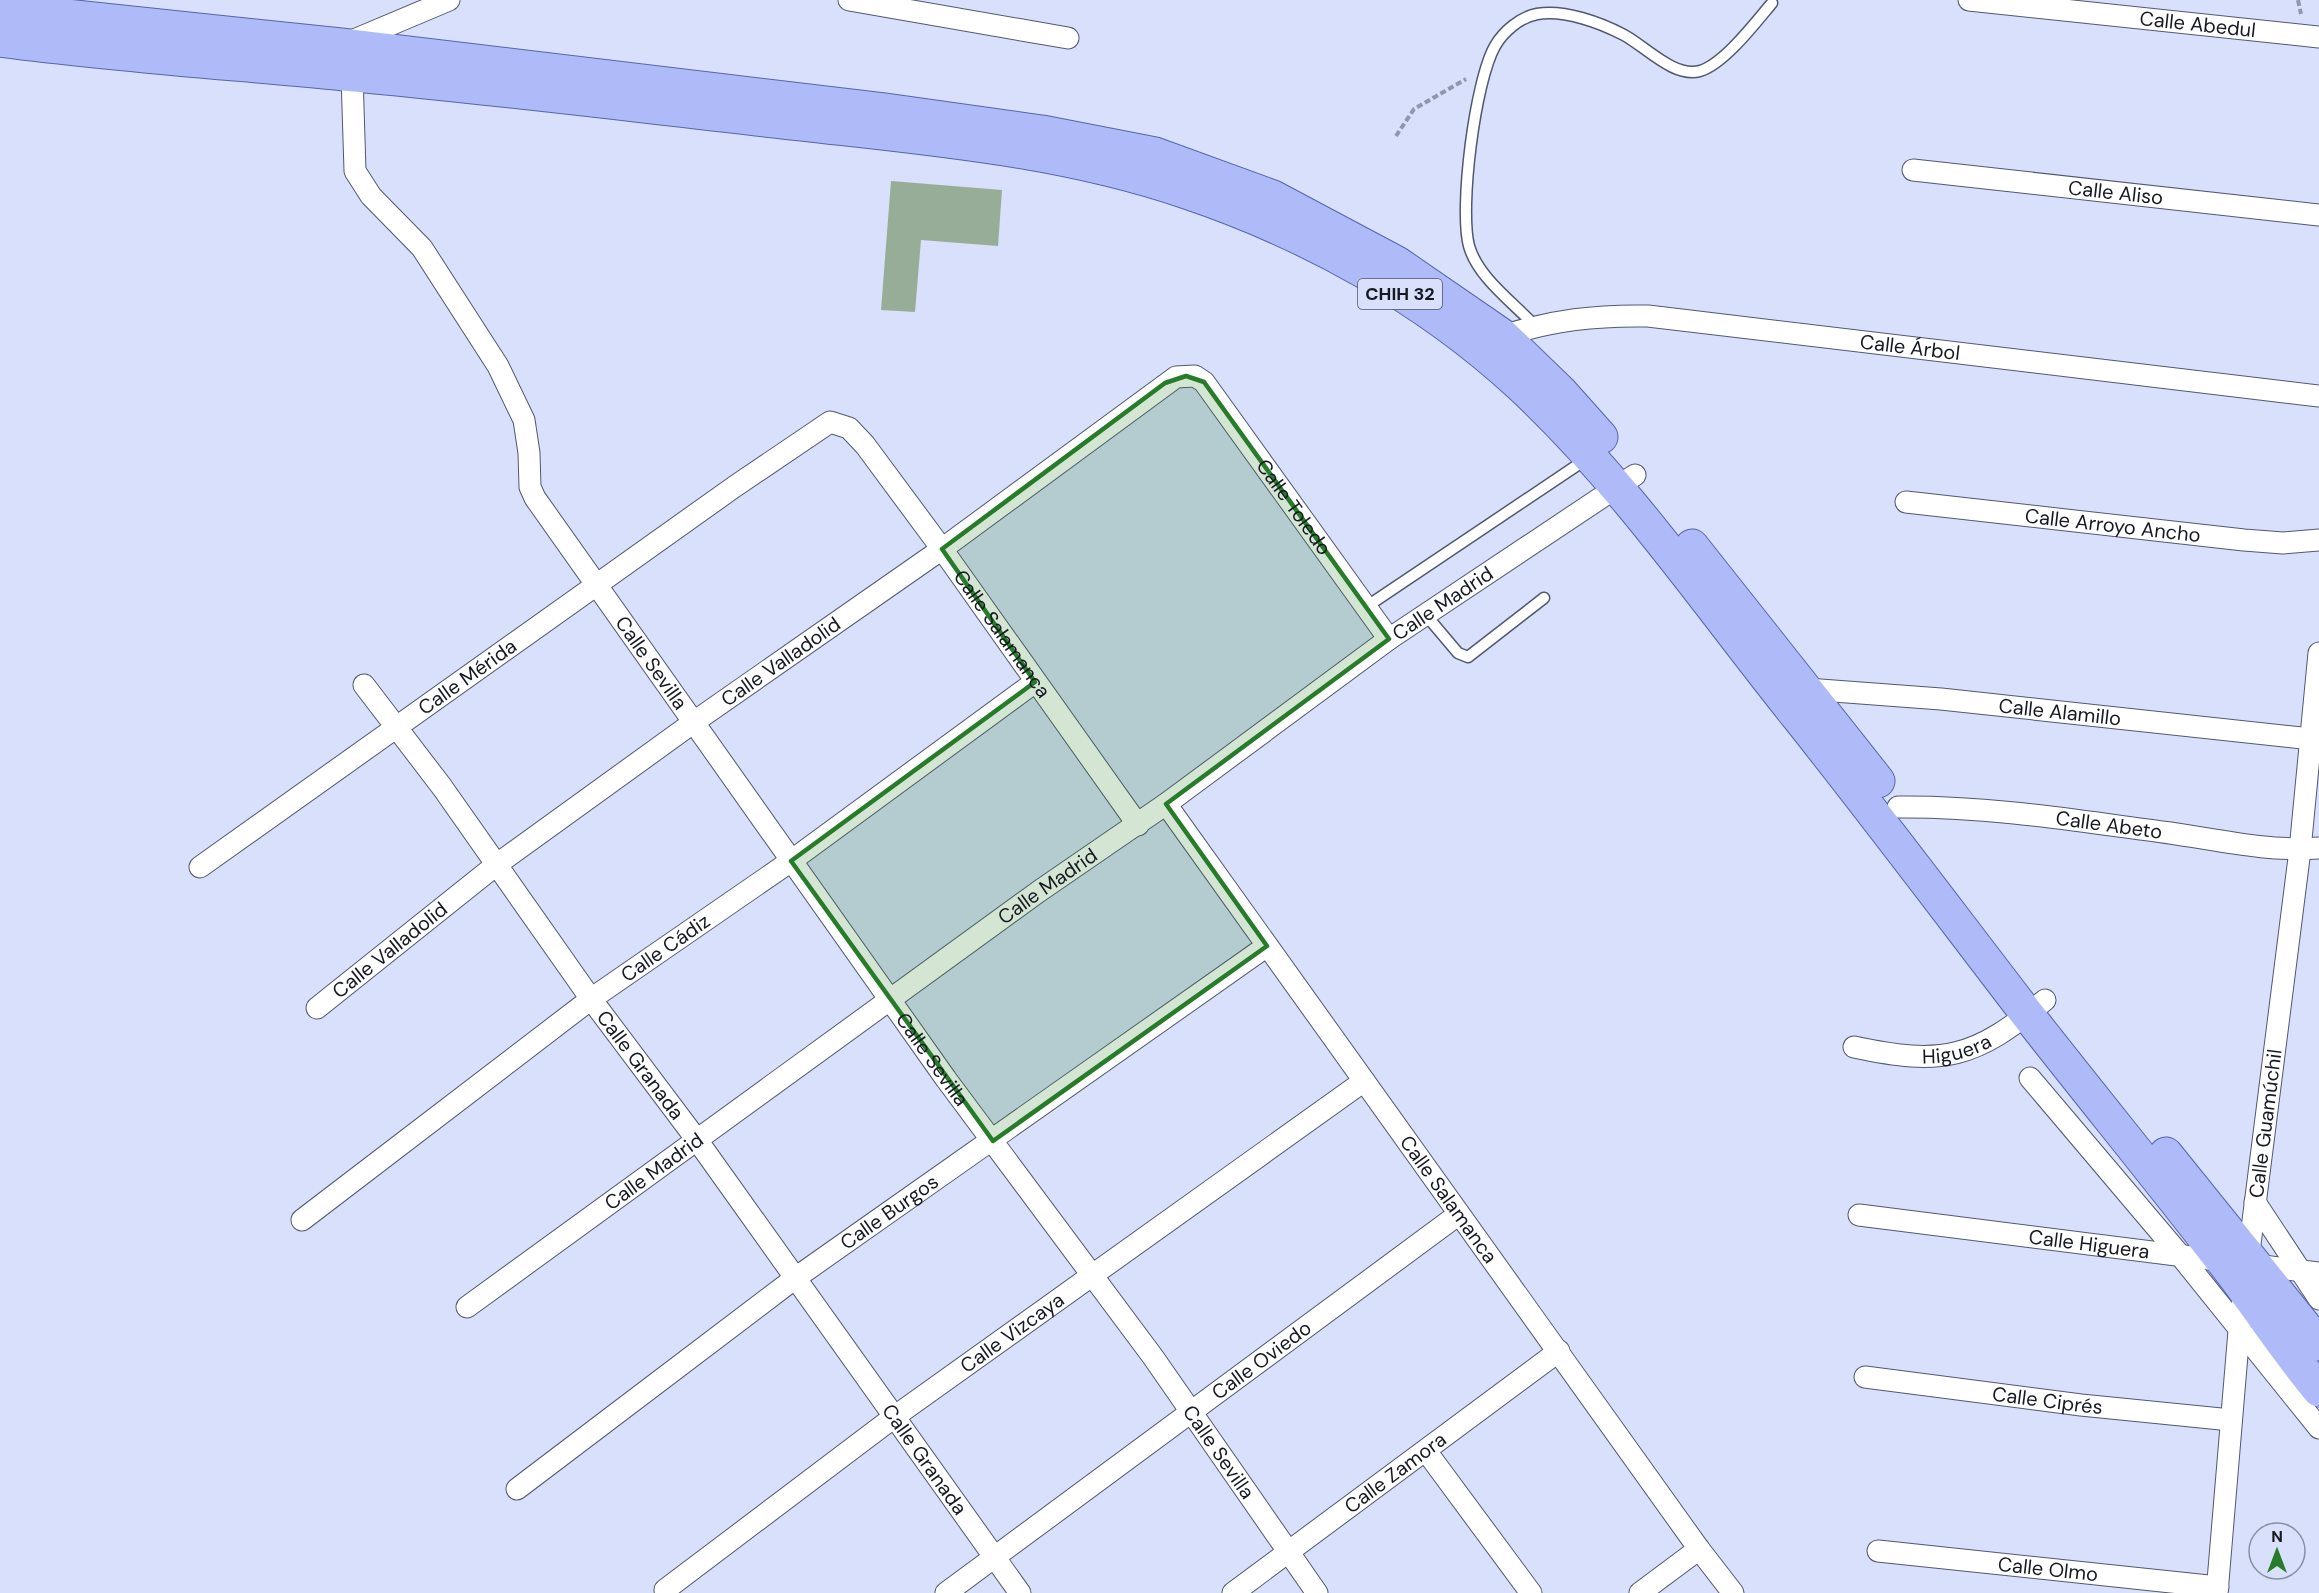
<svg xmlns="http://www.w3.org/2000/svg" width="2319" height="1593" font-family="'DM Sans',sans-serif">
<rect width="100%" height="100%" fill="#d8e0fb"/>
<path fill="#98ad97" d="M891 181 1002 190 998 246 921 240 915 312 881 310Z"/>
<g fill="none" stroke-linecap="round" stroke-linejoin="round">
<g stroke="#52586f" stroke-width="13">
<g id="service">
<path d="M1535 326C1514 303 1478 278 1469 246 1459 208 1475 81 1495 46 1503 32 1520 17 1537 14 1564 9 1601 23 1624 35 1646 47 1674 78 1700 71 1724 64 1756 22 1772 3"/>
<path d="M1366 607 1588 458"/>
<path d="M1425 614 1458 653 1468 657 1544 598"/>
</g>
</g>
<g stroke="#52586f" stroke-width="23">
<g id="minor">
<path d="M849 0 1068 38"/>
<path id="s1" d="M1969 0 2319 37"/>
<path d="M347 43 449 0"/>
<path id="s2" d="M352 75 355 171 371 196 422 248 498 366 524 420 529 453 530 487 535 498 946 1079 1153 1357 1317 1593"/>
<path id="s3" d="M1913 170 2319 215"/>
<path id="s4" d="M1503 336C1552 320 1597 315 1648 316L2319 396"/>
<path id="s5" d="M1906 502 2244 540 2283 543 2319 540"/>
<path id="s6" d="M364 685 442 787 591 999 697 1140 1020 1593"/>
<path id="s7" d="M1807 689 1941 699 2311 739"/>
<path id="s8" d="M1166 804 1699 1549 1733 1593"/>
<path id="s9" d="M1898 807C1990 806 2079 821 2170 833 2219 840 2269 852 2319 848"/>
<path id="s10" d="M200 867 734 487 830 422 849 428 865 445 942 549 1138 825"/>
<path id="s11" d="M317 1008 496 865 694 722 942 549 1176 377 1195 376 1204 382 1389 639"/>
<path id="s12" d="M1854 1047C1943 1066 1974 1059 2045 1000"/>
<path d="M2030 1078 2179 1254 2319 1428"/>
<path d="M2255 1202 2319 1299"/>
<path id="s13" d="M1859 1215 2319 1273"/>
<path id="s14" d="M302 1220 591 999 791 861 1035 682"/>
<path id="s15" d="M467 1307 1038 892 1166 804 1389 639 1635 475"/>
<path id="s16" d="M1865 1377 2081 1405 2231 1420"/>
<path d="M1426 1451 1531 1593"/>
<path id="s17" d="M517 1489 794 1279 1267 946"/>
<path id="s18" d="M1878 1551 2218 1587"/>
<path id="s19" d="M665 1590 894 1417 1364 1081"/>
<path id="s20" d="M946 1593 1459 1214"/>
<path id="s21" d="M1233 1593 1559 1351"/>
<path d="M1640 1593 1699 1549"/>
<path id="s22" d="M2217 1593 2239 1331 2300 850 2319 653"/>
</g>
</g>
<g stroke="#5664ab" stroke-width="35">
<g id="primary">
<path d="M0 9 341 45 884 110 1042 132 1155 154 1273 197 1397 263 1503 336 1560 391 1601 437"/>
<path d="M0 40C114 55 230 63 344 74 488 87 631 105 775 121 911 137 1055 147 1186 192 1308 233 1426 298 1521 386 1626 484 1708 605 1798 717 1876 815 1951 915 2027 1014 2092 1097 2159 1179 2224 1263 2257 1305 2285 1349 2319 1390"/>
<path d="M1692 546 1878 781"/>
<path d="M2166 1154 2319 1344"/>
</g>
</g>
<g stroke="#9096ab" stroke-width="4" stroke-dasharray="6 3" stroke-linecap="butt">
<path d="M2298 0 2301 14"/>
<path d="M1396 136 1414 109 1466 79"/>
</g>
<use href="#service" stroke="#fff" stroke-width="10"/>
<use href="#minor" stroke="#fff" stroke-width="21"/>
<use href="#primary" stroke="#afbbf9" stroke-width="33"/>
</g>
<path fill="#267c29" fill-opacity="0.2" stroke="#267c29" stroke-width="4.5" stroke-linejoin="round" d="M1186 376 1204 382 1389 639 1166 804 1267 946 993 1141 791 861 1035 682 942 549 1165 383Z"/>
<g text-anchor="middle" stroke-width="4.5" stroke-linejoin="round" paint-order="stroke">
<rect fill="#d8e0fb" stroke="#505563" stroke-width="1.5" x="1358" y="279" width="84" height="30" rx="4.5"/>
<g font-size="18" font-weight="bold" fill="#161922">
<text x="1400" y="300">CHIH 32</text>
</g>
<g font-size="20" fill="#161922" stroke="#d8e0fb">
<text dy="7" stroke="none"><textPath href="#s1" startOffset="230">Calle Abedul</textPath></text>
<text dy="7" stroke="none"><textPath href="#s3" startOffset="204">Calle Aliso</textPath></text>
<text dy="7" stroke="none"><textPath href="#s4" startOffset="411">Calle Árbol</textPath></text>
<text dy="7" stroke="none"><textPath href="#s11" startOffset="1250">Calle Toledo</textPath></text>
<text dy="7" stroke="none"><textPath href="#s5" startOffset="208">Calle Arroyo Ancho</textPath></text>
<text dy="7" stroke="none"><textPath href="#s15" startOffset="1203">Calle Madrid</textPath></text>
<text dy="7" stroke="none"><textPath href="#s10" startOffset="1048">Calle Salamanca</textPath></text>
<text dy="7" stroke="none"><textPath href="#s2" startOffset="680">Calle Sevilla</textPath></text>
<text dy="7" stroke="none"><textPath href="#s11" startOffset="579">Calle Valladolid</textPath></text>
<text dy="7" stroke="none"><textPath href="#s10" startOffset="328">Calle Mérida</textPath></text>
<text dy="7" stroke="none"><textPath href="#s7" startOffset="254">Calle Alamillo</textPath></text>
<text dy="7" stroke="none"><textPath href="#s9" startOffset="212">Calle Abeto</textPath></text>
<text dy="7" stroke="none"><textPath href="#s15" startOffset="717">Calle Madrid</textPath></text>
<text dy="7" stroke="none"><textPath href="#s14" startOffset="454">Calle Cádiz</textPath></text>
<text dy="7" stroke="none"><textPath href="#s11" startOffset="93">Calle Valladolid</textPath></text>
<text dy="7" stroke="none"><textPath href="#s12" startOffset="104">Higuera</textPath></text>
<text dy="7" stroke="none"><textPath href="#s2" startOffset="1166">Calle Sevilla</textPath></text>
<text dy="7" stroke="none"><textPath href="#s6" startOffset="470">Calle Granada</textPath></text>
<text dy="7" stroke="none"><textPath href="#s22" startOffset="472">Calle Guamúchil</textPath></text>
<text dy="7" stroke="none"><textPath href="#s15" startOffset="231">Calle Madrid</textPath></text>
<text dy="7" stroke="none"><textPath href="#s8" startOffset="486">Calle Salamanca</textPath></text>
<text dy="7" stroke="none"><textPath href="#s17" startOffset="464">Calle Burgos</textPath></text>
<text dy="7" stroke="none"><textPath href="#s13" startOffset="232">Calle Higuera</textPath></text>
<text dy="7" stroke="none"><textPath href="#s19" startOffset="432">Calle Vizcaya</textPath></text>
<text dy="7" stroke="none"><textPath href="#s20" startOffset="392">Calle Oviedo</textPath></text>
<text dy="7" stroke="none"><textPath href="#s16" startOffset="184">Calle Ciprés</textPath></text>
<text dy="7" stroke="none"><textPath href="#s2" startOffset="1652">Calle Sevilla</textPath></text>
<text dy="7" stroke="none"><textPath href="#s6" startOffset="956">Calle Granada</textPath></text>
<text dy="7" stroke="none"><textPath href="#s21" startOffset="202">Calle Zamora</textPath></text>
<text dy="7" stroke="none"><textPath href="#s18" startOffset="171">Calle Olmo</textPath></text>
</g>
</g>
<g transform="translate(2277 1551)"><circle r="28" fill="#d8e0fb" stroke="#8a90a4" stroke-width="1.5"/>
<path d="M0-4.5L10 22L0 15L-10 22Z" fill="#267c29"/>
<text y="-9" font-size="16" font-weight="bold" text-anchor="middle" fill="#161922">N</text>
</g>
</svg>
